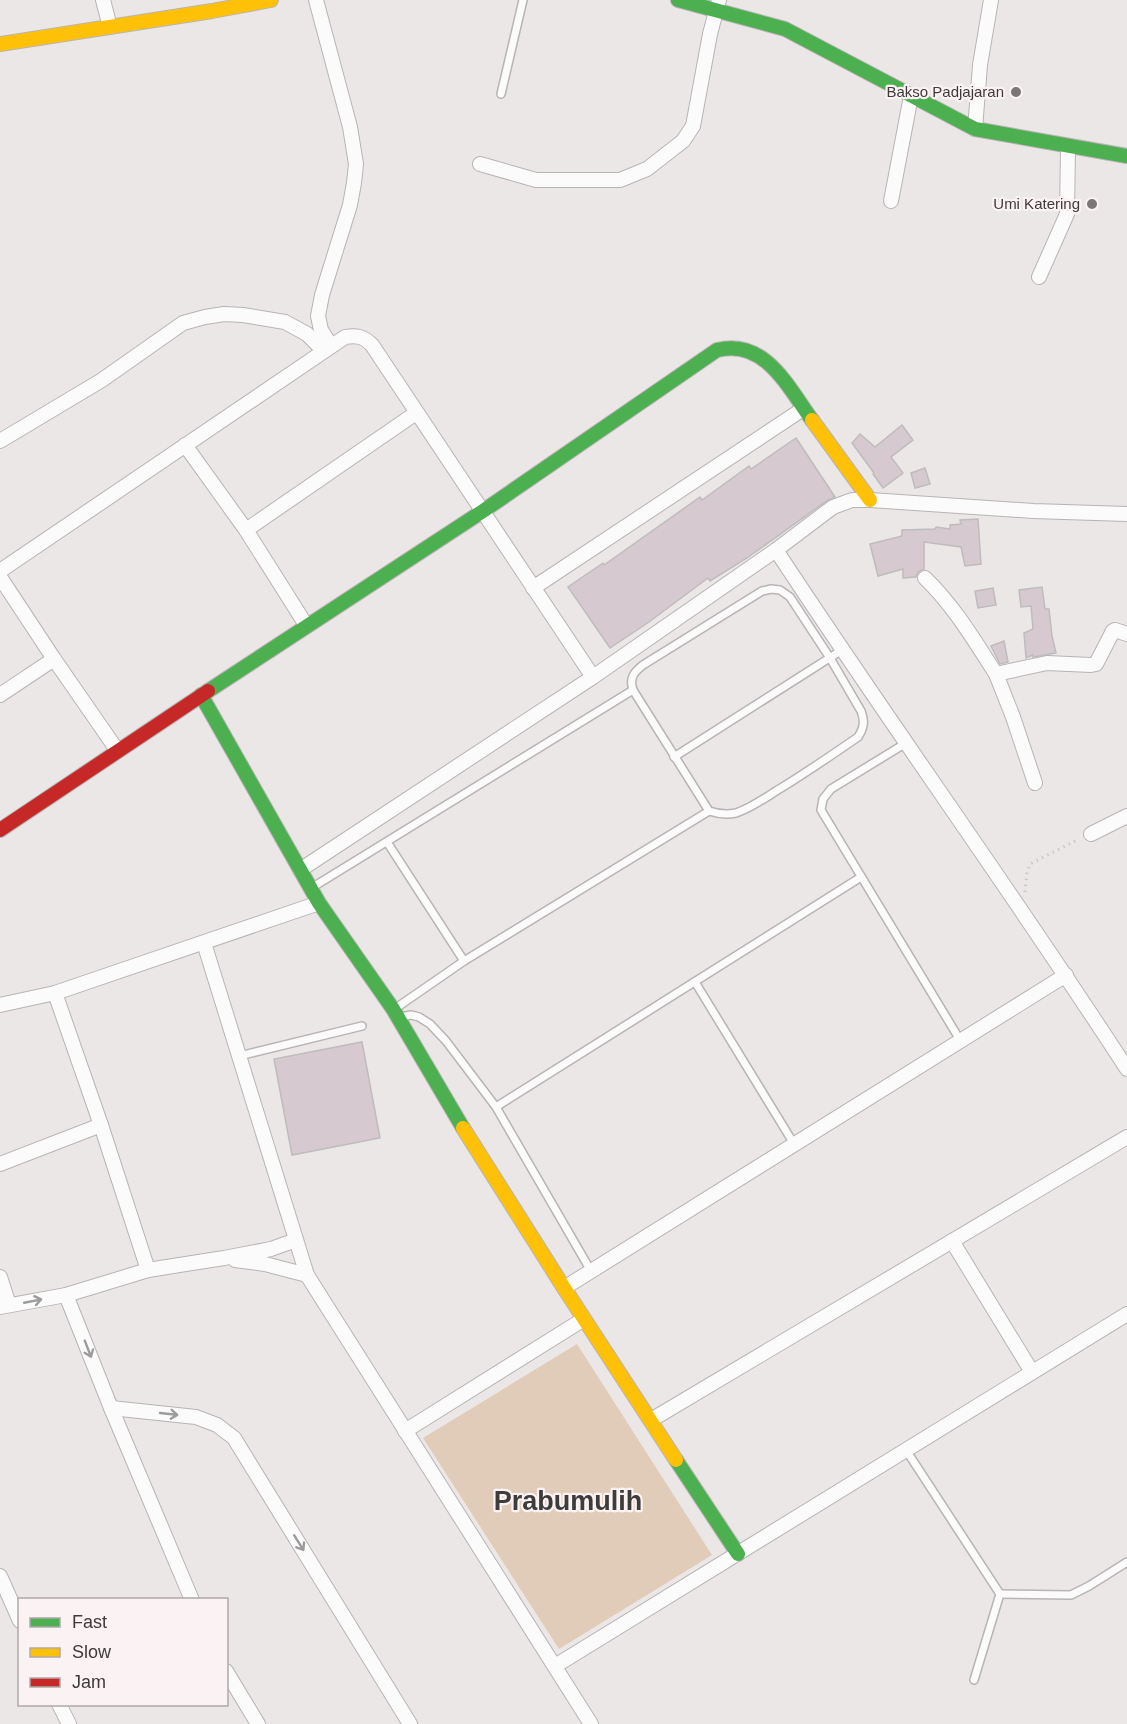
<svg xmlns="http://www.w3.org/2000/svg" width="1127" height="1724" font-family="Helvetica,sans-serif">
<rect width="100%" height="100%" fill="#ece7e7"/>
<path fill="#e1ccb9" d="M577 1344 712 1555 559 1649 423 1438Z"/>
<g fill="#d6c9cf" stroke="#bfbcbd" stroke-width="1.5">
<path d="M902 425 913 440 891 457 903 473 883 488 873 474 874 473 852 443 860 434 875 447Z"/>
<path d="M796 438 835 497 828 500 747 558 710 581 708 578 649 622 610 648 568 587 603 563 604 565 700 497 702 500 749 466 751 469Z"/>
<path d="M925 468 930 484 915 488 911 473Z"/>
<path d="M978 519 981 564 965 566 961 547 924 542V569L918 572 916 577 903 578V569L878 576 870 544 902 536V530L935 529 936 527 950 529V525L961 524 960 520Z"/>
<path d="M1042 587 1045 609H1049L1052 636 1056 653 1033 657V655L1026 658 1024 633 1033 629 1031 606 1021 607 1019 590Z"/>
<path d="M993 588 996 605 978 608 975 591Z"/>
<path d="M1004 641 1008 662 1000 664 991 646Z"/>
<path d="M362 1042 380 1138 292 1155 274 1059Z"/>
</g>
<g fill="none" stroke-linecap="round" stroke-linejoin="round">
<g stroke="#b8b4b4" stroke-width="10">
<g id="lane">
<path d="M501 94 523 0"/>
<path d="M771 589 780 590 790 597 830 658 861 711C865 721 864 728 858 737 832 755 807 772 781 788 766 797 752 808 736 813 726 815 718 814 709 811L633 690C629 678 634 672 643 665L762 591Z"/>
<path d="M906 743 831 789 823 799 821 810 960 1040"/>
<path d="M674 757 842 650"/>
<path d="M387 842 464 961"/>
<path d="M313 887 633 690"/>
<path d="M695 982 794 1144"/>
<path d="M396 1008 464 961 709 811"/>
<path d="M401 1017 411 1015 419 1017 430 1024 446 1041 496 1107 591 1271"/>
<path d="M239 1056 362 1026"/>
<path d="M496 1107 861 877"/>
<path d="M906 1450 1000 1594 974 1680"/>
<path d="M1000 1594 1071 1595 1089 1586 1127 1562"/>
</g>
</g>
<g stroke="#b8b4b4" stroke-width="16">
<g id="street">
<path d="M103 0 110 27"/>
<path d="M316 0 350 127 356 164 354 183 350 205 322 295 318 316 321 330 331 346"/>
<path d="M975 129 980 65 991 0"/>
<path d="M480 164 536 180H620L647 169 683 141 693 126 710 34 719 0"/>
<path d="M891 201 911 96"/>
<path d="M1039 277 1067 214 1068 146"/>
<path d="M0 441 102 380 183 323 205 317 224 314 243 315 285 322 307 334 324 351"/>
<path d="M185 445 246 530 306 625"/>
<path d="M246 530 416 413"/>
<path d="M776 550C890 724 1013 893 1127 1069"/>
<path d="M0 571 345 337C356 335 363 336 372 345L593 677"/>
<path d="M0 577 54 659 117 750"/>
<path d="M925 578C954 606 974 640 996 674"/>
<path d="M533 588 803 409"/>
<path d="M0 695 54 659"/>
<path d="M1035 783 1013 717 996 674 1047 663 1091 665 1096 664 1113 631 1115 630 1127 634"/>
<path d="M1091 834 1127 816"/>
<path d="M300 870 593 677 776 550 833 507 852 500H870L1033 511 1127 514"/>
<path d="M204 943 307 1275 591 1724"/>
<path d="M55 993 101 1125 148 1270"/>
<path d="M0 1005 55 993 319 903"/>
<path d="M0 1164 101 1125"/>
<path d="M952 1241 1032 1372"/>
<path d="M235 1260 265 1264 307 1275"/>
<path d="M0 1277 9 1305"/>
<path d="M564 1288 1066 975"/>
<path d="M66 1295 111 1408 192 1600"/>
<path d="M0 1307 66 1295 148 1270 224 1258 271 1249 296 1240"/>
<path d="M111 1408 196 1417 217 1425 234 1438 410 1724"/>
<path d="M651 1420 1127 1137"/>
<path d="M405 1431 584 1319"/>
<path d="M0 1576 20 1621"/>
<path d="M555 1666 1127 1314"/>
<path d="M226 1671 258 1724"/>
<path d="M59 1704 69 1724"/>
</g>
</g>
<g stroke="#b8b4b4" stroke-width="16">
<g id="fast">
<path d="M678 0 785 29 975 129 1127 156"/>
<path d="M208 691 483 511 717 350C765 338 788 387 812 420"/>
<path d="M201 695 319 903 393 1009 463 1128"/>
<path d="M676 1460 738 1554"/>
</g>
</g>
<g stroke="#b8b4b4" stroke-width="16">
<g id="slow">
<path d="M0 44 212 11 271 0"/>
<path d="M812 420 870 500"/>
<path d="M463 1128 564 1288 676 1460"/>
</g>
</g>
<g stroke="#b8b4b4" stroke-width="16">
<path id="jam" d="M0 830 208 691"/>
</g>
<path stroke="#c9c8c8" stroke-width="3" stroke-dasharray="1.5 4.5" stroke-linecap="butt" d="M1025 892 1027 873 1030 864 1079 839"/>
<use href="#lane" stroke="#fcfbfb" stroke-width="7"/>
<use href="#street" stroke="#fcfbfb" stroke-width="14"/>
<use href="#fast" stroke="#4caf50" stroke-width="14"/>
<use href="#slow" stroke="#ffc107" stroke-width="14"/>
<use href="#jam" stroke="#c62828" stroke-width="14"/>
</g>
<defs><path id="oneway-shaft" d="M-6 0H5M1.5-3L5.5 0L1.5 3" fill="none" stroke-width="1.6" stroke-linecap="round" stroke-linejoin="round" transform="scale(1.5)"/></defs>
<g stroke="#9d9b9b">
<use href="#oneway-shaft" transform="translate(33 1301) rotate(-11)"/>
<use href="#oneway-shaft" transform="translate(88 1349) rotate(69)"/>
<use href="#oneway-shaft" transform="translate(169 1414) rotate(6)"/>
<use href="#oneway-shaft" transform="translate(299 1543) rotate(58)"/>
</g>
<g fill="#7b7777" stroke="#fbf2f3" stroke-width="2">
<circle cx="1016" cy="92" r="6"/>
<circle cx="1092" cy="204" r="6"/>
</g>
<g text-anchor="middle" stroke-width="4.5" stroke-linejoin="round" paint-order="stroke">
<g font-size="15" fill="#3e3b3b" stroke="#fbf2f3" text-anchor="end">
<text x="1004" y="97">Bakso Padjajaran</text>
<text x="1080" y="209">Umi Katering</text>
</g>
<g font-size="27" font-weight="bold" fill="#3e3b3b" stroke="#fbf2f3">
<text x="568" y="1510">Prabumulih</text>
</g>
</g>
<rect x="18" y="1598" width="210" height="108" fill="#fbf2f3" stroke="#afa9a9" stroke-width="1.5"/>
<rect x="30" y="1618" width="30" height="9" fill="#4caf50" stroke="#afa9a9" stroke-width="1.5"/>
<text x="72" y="1628" font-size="18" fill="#3e3b3b">Fast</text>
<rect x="30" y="1648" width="30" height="9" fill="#ffc107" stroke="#afa9a9" stroke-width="1.5"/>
<text x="72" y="1658" font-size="18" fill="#3e3b3b">Slow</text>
<rect x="30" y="1678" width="30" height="9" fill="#c62828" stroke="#afa9a9" stroke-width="1.5"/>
<text x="72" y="1688" font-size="18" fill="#3e3b3b">Jam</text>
</svg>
